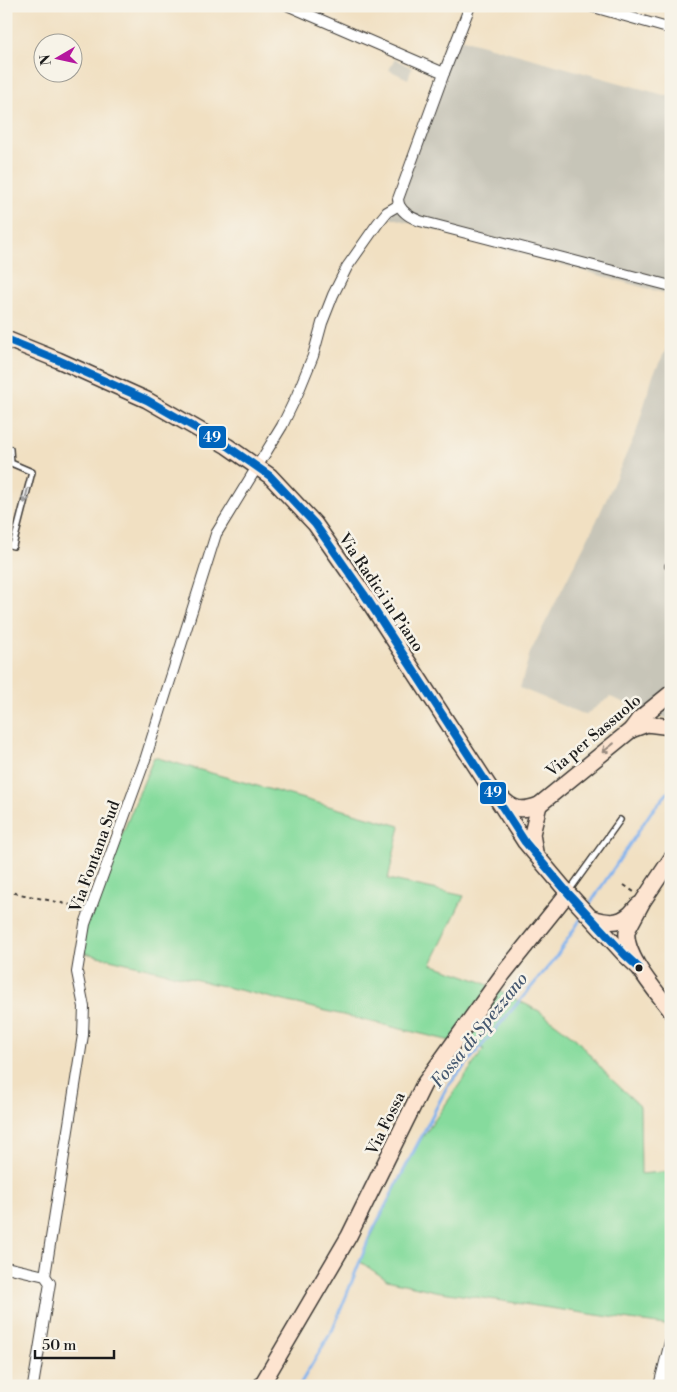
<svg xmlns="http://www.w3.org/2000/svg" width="677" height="1392" font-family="'Libre Bodoni',serif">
<rect width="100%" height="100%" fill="#f7f3e8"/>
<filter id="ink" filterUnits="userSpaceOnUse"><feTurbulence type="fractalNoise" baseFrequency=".02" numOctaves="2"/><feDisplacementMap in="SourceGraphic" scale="10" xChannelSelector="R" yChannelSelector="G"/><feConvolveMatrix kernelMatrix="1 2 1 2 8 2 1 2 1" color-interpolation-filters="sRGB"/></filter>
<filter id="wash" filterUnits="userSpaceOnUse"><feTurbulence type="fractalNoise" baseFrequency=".0096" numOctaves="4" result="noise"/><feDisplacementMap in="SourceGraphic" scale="20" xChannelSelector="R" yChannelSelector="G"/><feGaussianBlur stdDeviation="1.12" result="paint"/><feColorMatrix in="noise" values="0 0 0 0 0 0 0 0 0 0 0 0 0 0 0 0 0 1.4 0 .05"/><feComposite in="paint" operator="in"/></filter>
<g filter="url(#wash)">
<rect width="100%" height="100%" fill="#f1e0c2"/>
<g fill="#c7c5b8">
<path d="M451 36 671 97V295L389 217Z"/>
<path d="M395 59 412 68 408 79 389 70Z"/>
<path d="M671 340V720L610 697 585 715 520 688 530 653 597 520 637 430 653 375Z"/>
</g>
<path fill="#86db9d" stroke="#517c5c" d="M154 757 400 826 388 879 464 896 431 964 480 981 539 1011 576 1039 609 1077 640 1106 641 1174 671 1171V1326L435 1291 387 1280 359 1261 416 1147 484 1049 81 952 86 922Z"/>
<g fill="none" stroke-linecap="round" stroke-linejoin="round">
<g stroke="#82b3ee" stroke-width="3">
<path d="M588 907 651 812 671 789"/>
<path d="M299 1386 333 1329 370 1236 447 1087 554 960 582 917"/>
</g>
</g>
</g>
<g filter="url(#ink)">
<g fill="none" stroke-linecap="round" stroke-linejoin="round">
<g stroke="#3c3935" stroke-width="8">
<g id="lane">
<path d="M6 446 10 449 11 463 32 472 13 546 6 544"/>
<path d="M668 566H671"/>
<path d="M569 891 620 820"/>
</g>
</g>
<g stroke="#3c3935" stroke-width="12">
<g id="street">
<path d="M590 6 664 27 671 26"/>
<path d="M444 73 470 6"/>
<path d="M399 205C404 214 411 217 420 221L671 286"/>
<path d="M6 1267 45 1276 50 1283 33 1386"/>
<path d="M45 1276 83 1035 84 1007 77 972 85 924 145 760 216 534 282 426 297 395 313 356 322 323 333 295 347 267 378 223 387 212 399 205 398 199 444 73 289 6"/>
<path d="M659 1386 671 1338"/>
</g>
</g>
<g stroke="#3c3935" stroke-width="18">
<g id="secondary">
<path d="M6 339 58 360 147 400 227 446 270 476 315 524 364 594 525 842 568 893 625 955 639 968"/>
<path d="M631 730 647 724 671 727"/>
<path d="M501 797C514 811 522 811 539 805L631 730 639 719 671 693"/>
<path d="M535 852 532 834 539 805"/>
<path d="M671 859 643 901 627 931C624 956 657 992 671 1011"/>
<path d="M592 918C605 922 618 925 630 914 633 911 635 908 638 905"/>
<path d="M261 1386 349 1236 424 1084 503 974 568 893"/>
</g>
</g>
<g stroke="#3c3935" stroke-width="2" stroke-dasharray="4 4" stroke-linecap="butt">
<path d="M624 885 634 892"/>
<path d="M6 891 80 907"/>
</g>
<use href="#lane" stroke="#fff" stroke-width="5"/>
<use href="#street" stroke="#fff" stroke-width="10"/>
<use href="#secondary" stroke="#fde4d0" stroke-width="15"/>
<g stroke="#f7f3e8" stroke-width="11">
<path id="bus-1" d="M6 339 58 360 147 400 227 446 270 476 315 524 364 594 525 842 568 893 625 955 639 968"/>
</g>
<use href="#bus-1" stroke="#0065bd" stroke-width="8"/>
</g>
<defs><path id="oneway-shaft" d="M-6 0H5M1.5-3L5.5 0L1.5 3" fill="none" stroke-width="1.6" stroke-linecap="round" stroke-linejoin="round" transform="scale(1.25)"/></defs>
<use stroke="#999" href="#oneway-shaft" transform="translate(26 496) rotate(104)"/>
<use stroke="#988a7f" href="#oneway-shaft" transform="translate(608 748) rotate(142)"/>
</g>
<circle fill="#1c1c1c" stroke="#f7f3e8" stroke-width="2" cx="639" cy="968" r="4.5"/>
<g text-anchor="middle" stroke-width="5" stroke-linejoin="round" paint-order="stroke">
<g font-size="16" fill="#1c1c1c" stroke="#f7f3e8">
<text transform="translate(382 592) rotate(56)" y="6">Via Radici in Piano</text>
<text transform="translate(593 735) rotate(-40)" y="6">Via per Sassuolo</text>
<text transform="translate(94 856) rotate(-70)" y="6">Via Fontana Sud</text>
<text transform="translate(385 1123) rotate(-64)" y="6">Via Fossa</text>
</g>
<g font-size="18" font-style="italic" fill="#455870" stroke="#f7f3e8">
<text transform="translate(479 1030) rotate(-51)" y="6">Fossa di Spezzano</text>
</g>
</g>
<g stroke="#f7f3e8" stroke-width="2">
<rect x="198" y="425" width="29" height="24" rx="5" fill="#0065bd"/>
<rect x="479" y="781" width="28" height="24" rx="5" fill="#0065bd"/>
</g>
<g font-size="14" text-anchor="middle" font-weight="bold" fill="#fff">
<text x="212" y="442">49</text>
<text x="493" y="797">49</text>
</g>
<rect width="677" height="1392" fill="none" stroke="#f7f3e8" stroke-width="25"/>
<g transform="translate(58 58) rotate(261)"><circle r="24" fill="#f7f3e8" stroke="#9f9d96"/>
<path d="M0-4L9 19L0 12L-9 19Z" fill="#b5179e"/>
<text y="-8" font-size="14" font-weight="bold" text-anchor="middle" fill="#1c1c1c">N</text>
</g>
<path d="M35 1350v8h79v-8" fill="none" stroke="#1c1c1c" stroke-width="2.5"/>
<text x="42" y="1350" font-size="15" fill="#1c1c1c" stroke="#f7f3e8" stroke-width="4" paint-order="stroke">50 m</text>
</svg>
